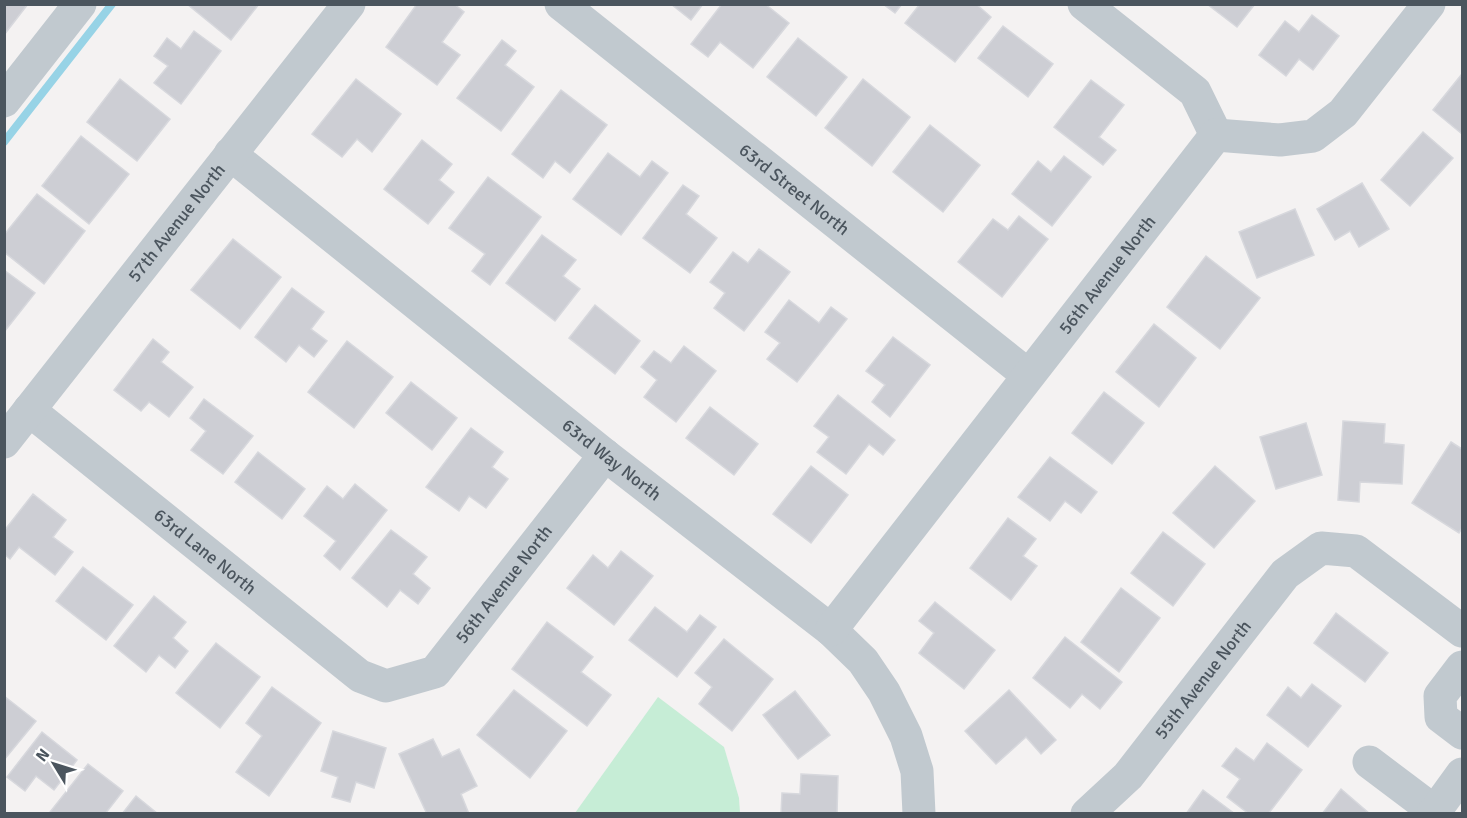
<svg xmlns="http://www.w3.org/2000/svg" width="1467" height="818" font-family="Signika,sans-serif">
<rect width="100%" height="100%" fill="#f4f2f2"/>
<path fill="#c6edd6" d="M658 697 724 747 739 798 740 813H575Z"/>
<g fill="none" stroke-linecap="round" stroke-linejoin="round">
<path stroke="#97d3e6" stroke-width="8" d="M4 142 112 4"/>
</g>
<g fill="#cdced4" stroke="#d7d8dd" stroke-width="1.5">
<path d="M4 4H28L4 35Z"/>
<path d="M187 4H259L231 40Z"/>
<path d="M417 4H454L464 12 442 42 460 55 437 85 386 47Z"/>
<path d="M671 4H703L691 20Z"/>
<path d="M722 4H765L789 23 753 68 720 42 708 57 691 44Z"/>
<path d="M883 4H902L895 13Z"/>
<path d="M920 4H976L991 17 955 62 905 23Z"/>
<path d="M1207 4H1255L1237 27Z"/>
<path d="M1312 15 1339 36 1313 70 1299 59 1286 76 1259 55 1285 21 1299 32Z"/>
<path d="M1003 26 1053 64 1028 97 978 58Z"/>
<path d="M194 31 221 51 181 104 154 83 168 66 154 56 167 38 181 49Z"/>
<path d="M798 38 847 77 816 116 767 77Z"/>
<path d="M502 40 516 51 505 65 534 87 501 131 457 98Z"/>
<path d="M1462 74V134L1433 110Z"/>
<path d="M120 79 170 119 137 161 87 122Z"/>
<path d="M356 79 401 114 372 152 357 139 342 157 312 134Z"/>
<path d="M863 79 910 117 872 166 825 128Z"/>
<path d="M1091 80 1124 105 1099 137 1116 150 1103 165 1054 127Z"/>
<path d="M561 90 607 125 570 173 555 161 543 178 512 154Z"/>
<path d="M930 125 980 165 943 212 893 172Z"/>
<path d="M1423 132 1453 158 1410 206 1381 180Z"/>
<path d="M81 136 129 174 89 224 42 186Z"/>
<path d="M422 140 452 164 439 180 454 192 428 224 384 189Z"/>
<path d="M608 153 640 177 652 161 668 173 621 235 573 199Z"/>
<path d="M1064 156 1091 177 1052 226 1012 194 1038 161 1051 172Z"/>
<path d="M488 177 541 217 490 285 472 271 485 254 449 228Z"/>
<path d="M1362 183 1389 229 1359 247 1350 231 1335 240 1317 209Z"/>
<path d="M683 185 699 196 686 214 717 238 690 273 643 238Z"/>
<path d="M37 194 85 231 44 284 4 252V235Z"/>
<path d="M1295 209 1314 255 1257 278 1239 232Z"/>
<path d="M1019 216 1048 239 1002 297 958 262 993 219 1008 230Z"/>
<path d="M542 235 576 260 563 276 580 289 555 321 506 283Z"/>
<path d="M233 239 281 277 240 329 191 290Z"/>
<path d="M759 249 790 272 744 331 714 308 725 293 710 282 733 252 748 263Z"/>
<path d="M1206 256 1260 298 1220 349 1167 307Z"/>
<path d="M4 270 35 293 4 332Z"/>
<path d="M292 288 324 312 311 329 327 341 314 357 299 345 286 362 255 337Z"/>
<path d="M789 300 819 323 831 307 847 319 797 382 767 359 780 343 765 332Z"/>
<path d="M595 305 640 341 615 374 569 338Z"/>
<path d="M1154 324 1196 358 1159 407 1116 372Z"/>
<path d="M893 337 930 365 890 417 872 402 885 385 866 371Z"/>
<path d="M153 339 169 352 161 362 193 387 169 417 149 402 141 411 114 390Z"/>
<path d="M347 341 393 377 354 428 308 392Z"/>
<path d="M684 346 716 371 676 422 644 397 657 380 641 367 654 351 671 363Z"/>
<path d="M411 382 457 418 432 450 386 413Z"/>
<path d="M1104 392 1144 423 1112 464 1072 433Z"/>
<path d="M838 395 895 440 883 455 869 444 846 474 817 452 829 437 814 426Z"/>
<path d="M204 399 253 436 223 474 191 450 206 431 190 418Z"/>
<path d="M710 407 758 444 734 475 686 438Z"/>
<path d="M1343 421 1385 424 1384 443 1404 445 1402 484 1360 482 1359 502 1338 500Z"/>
<path d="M1306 423 1322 475 1276 489 1260 437Z"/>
<path d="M471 428 503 452 492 467 508 479 486 508 469 496 459 511 426 487Z"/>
<path d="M1451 442 1462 449V528L1459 533 1412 503Z"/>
<path d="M258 452 305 489 282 519 235 482Z"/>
<path d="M1050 457 1097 492 1081 513 1065 501 1050 521 1018 497Z"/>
<path d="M811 466 848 495 811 543 773 514Z"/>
<path d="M1215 466 1255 501 1214 548 1173 513Z"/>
<path d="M355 484 387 510 340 570 324 556 336 541 304 516 327 486 343 499Z"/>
<path d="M33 494 66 520 53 537 73 552 55 575 19 547 10 559 4 554V531Z"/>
<path d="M1008 518 1036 539 1023 556 1037 566 1011 600 970 568Z"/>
<path d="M391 530 427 557 413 574 430 588 418 604 400 590 387 607 352 578Z"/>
<path d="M1163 532 1205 564 1173 606 1131 573Z"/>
<path d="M621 551 653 576 614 625 567 588 593 555 608 568Z"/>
<path d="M83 567 133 605 106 640 56 601Z"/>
<path d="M1121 588 1160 618 1119 672 1081 642Z"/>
<path d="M154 596 186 622 173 638 188 651 175 668 159 655 146 672 114 646Z"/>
<path d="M935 602 995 650 964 689 919 653 934 633 919 621Z"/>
<path d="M655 607 687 632 700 615 716 627 677 677 629 640Z"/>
<path d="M1336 613 1388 653 1365 682 1314 643Z"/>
<path d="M547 622 593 657 581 672 611 695 587 726 512 669Z"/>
<path d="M1065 637 1122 682 1100 709 1082 694 1070 708 1033 678Z"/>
<path d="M724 639 773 679 732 731 699 704 712 687 695 673Z"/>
<path d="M216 643 260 677 220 728 176 693Z"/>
<path d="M1312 684 1341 706 1308 747 1267 715 1288 687 1301 698Z"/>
<path d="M272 687 321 723 269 796 236 772 262 736 246 723Z"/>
<path d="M514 690 567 731 530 778 477 735Z"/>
<path d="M1009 690 1056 740 1041 754 1026 737 996 764 965 731Z"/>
<path d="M795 691 830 735 798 759 763 715Z"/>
<path d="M4 696 36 721 4 760Z"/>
<path d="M333 731 386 748 374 788 356 782 350 802 332 797 338 777 321 771Z"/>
<path d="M42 732 77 760 54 790 36 776 25 791 7 777Z"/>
<path d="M433 739 442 757 459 749 477 786 461 794 469 814H427L399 754Z"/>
<path d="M1267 743 1302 770 1268 814H1249L1227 797 1240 779 1222 766 1236 748 1254 761Z"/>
<path d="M88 764 123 791 105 814H53L50 812Z"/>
<path d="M801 774 838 776 837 814H781L782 793 800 794Z"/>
<path d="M1341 789 1370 814H1322Z"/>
<path d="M1203 790 1235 814H1186Z"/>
<path d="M136 796 158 814H122Z"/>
</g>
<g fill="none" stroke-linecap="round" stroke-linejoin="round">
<g stroke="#c1c9cf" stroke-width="33">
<path id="s1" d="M561 4 1028 375"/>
<path d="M1084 4 1195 92 1216 135"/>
<path d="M4 101 80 4"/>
<path id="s2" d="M230 154 605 455 831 630 863 661 884 692 906 736 917 771 919 814"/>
<path id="s3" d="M29 410 360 676 386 686 435 672 605 455"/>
<path id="s4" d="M4 442 349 4"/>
<path id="s5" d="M831 630 1216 135 1280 140 1313 136 1343 113 1429 4"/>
<path d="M1462 667 1440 696 1441 717 1462 733"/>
<path d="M1369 762 1434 811"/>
<path id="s6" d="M1087 814 1128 776 1285 574 1321 548 1356 551 1462 631"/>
<path d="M1433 814 1462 774"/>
</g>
</g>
<g text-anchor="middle" stroke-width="6" stroke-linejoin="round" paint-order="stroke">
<g font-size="18" fill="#4b555e" stroke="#fff">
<text dy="6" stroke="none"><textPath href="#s1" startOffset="298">63rd Street North</textPath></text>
<text dy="6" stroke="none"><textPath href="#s4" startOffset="279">57th Avenue North</textPath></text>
<text dy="6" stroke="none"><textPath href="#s5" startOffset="450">56th Avenue North</textPath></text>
<text dy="6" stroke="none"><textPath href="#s2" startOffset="489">63rd Way North</textPath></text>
<text dy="6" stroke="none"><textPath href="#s3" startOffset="226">63rd Lane North</textPath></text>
<text dy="6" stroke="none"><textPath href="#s3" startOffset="615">56th Avenue North</textPath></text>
<text dy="6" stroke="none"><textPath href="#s6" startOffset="178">55th Avenue North</textPath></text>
</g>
</g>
<rect width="1467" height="818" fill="none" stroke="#4b555e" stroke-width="12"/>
<g transform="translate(54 764) rotate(308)" stroke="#ffffff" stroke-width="4.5" paint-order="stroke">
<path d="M0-4.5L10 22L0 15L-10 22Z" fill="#4b555e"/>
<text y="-9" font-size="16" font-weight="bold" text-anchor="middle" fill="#4b555e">N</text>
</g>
</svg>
